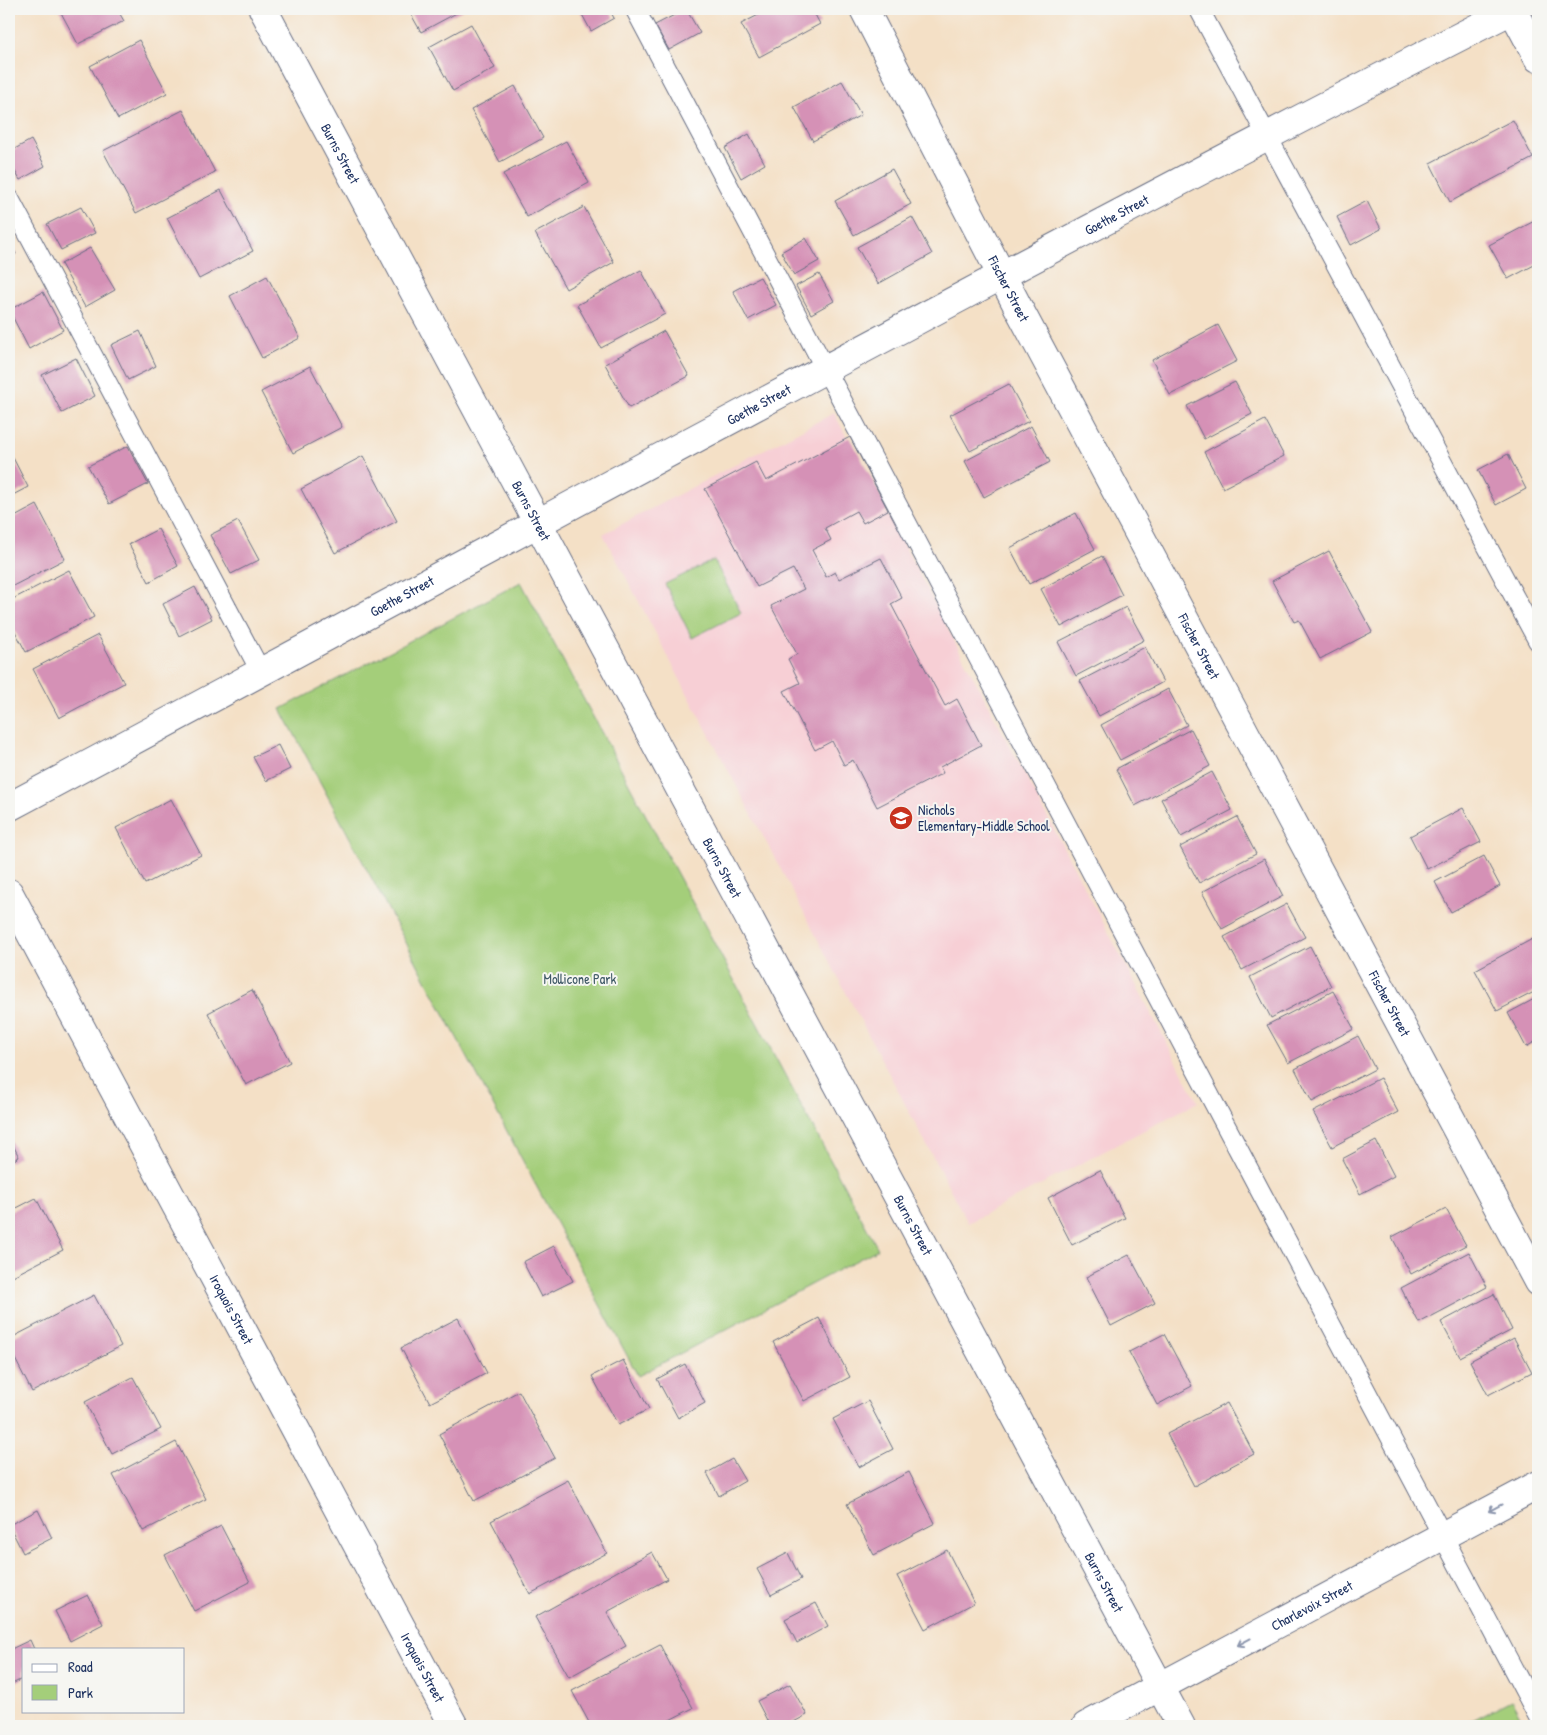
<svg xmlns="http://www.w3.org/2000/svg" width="1547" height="1735" font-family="'Patrick Hand',sans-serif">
<rect width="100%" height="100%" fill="#f6f6f2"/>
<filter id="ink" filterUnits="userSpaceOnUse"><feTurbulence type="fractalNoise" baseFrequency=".02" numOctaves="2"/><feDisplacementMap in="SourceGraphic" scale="10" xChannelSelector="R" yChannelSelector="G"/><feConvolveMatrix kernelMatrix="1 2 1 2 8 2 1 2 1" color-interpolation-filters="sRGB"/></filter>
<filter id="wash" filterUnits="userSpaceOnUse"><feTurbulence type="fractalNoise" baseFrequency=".0096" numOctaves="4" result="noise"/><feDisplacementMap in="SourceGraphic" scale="20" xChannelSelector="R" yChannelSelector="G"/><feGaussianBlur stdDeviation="1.12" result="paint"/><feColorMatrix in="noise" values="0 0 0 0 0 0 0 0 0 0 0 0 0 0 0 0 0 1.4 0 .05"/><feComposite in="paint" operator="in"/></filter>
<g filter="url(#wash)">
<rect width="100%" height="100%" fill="#f4e0c6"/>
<path fill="#f7cfd5" d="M834 413 1198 1102 968 1223 603 534Z"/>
<g fill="#a4ce7a" stroke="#607e6c">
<path d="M714 560 741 613 692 638 665 584Z"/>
<path d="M521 582 878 1249 638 1376 281 709Z"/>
<path d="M1511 1700 1525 1726H1461Z"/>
</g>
<g id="blocks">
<g fill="#d591b6">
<path d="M59 9H117L124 21 78 44Z"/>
<path d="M408 9H464L421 32Z"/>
<path d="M579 9H609L614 18 591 31Z"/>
<path d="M686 9 700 33 669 50 655 25Z"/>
<path d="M770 9H812L820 24 759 57 741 24Z"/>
<path d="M471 24 495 68 453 91 429 47Z"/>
<path d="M139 40 167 93 118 119 90 66Z"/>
<path d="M842 81 861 115 813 141 794 107Z"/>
<path d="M515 86 543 138 500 162 471 110Z"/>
<path d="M183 110 215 172 136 213 103 151Z"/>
<path d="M1513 120 1533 158 1450 202 1430 163Z"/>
<path d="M749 134 765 164 741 178 725 148Z"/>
<path d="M31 140 45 166 20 180 9 161V152Z"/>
<path d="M566 141 589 183 527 217 503 174Z"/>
<path d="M892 169 911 204 854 235 835 201Z"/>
<path d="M221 190 253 251 199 279 167 218Z"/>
<path d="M1367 201 1381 229 1351 245 1337 217Z"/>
<path d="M81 207 95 233 61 250 47 224Z"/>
<path d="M584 207 614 262 566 289 535 233Z"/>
<path d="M912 217 932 254 878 284 857 247Z"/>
<path d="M1538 219V263L1508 279 1489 245Z"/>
<path d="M806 238 819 261 794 275 781 252Z"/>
<path d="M9 241 16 254 9 258Z"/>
<path d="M90 248 115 290 85 307 61 264Z"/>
<path d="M641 270 665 314 601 348 577 305Z"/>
<path d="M819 274 834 301 811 314 796 286Z"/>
<path d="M267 276 300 338 262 358 230 296Z"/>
<path d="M760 277 776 305 748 320 733 291Z"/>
<path d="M43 292 63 330 29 349 9 310Z"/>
<path d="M1218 325 1237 361 1170 395 1152 360Z"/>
<path d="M140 331 156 366 128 380 111 345Z"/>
<path d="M664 331 689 376 629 408 605 364Z"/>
<path d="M76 358 95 396 62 413 42 375Z"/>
<path d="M310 366 342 427 293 453 261 392Z"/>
<path d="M1235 382 1252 414 1204 439 1187 406Z"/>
<path d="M1009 384 1029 421 970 451 950 415Z"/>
<path d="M1265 420 1284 456 1223 488 1204 452Z"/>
<path d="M1031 426 1050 462 984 497 965 461Z"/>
<path d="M850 437 888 510 863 523 856 511 825 528 831 540 812 550 826 577 835 572 839 579 881 558 902 598 891 604 945 706 957 699 981 745 940 767 943 773 877 807 853 760 844 765 832 741 815 750 784 691 800 683 788 659 797 654 771 606 804 589 793 569 757 587 705 489 756 462 766 481Z"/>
<path d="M128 446 148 484 109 504 88 466Z"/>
<path d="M9 450 28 487 9 497Z"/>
<path d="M1508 454 1526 489 1496 505 1478 470Z"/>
<path d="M363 456 397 521 335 553 301 489Z"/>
<path d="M37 505 65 559 9 588V520Z"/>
<path d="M1076 513 1095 549 1029 584 1010 548Z"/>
<path d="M238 521 259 560 231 574 210 535Z"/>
<path d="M158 529 178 566 149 582 129 544Z"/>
<path d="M1329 551 1372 632 1320 659 1299 620 1294 622 1272 581Z"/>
<path d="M1102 556 1122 595 1061 627 1041 589Z"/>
<path d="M69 570 94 617 26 652 9 620V601Z"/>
<path d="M195 587 212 619 179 636 163 604Z"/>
<path d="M1126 607 1144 640 1076 676 1058 642Z"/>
<path d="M98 635 124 683 59 718 33 669Z"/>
<path d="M1145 647 1163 682 1099 716 1080 681Z"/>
<path d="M1168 689 1187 725 1120 760 1101 725Z"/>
<path d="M1191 729 1210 766 1135 806 1116 769Z"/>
<path d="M278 745 290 769 266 781 253 757Z"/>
<path d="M1212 772 1232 810 1181 837 1161 799Z"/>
<path d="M171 799 201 855 145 884 116 828Z"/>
<path d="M1463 808 1481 842 1427 869 1410 836Z"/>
<path d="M1237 817 1256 854 1199 883 1180 847Z"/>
<path d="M1484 856 1500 886 1451 912 1435 882Z"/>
<path d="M1264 859 1283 896 1222 929 1202 892Z"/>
<path d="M1287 904 1305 937 1242 970 1224 937Z"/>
<path d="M1538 936V990L1497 1011 1475 970Z"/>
<path d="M1310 946 1331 986 1271 1018 1250 977Z"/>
<path d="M252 990 290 1062 246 1085 208 1013Z"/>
<path d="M1333 991 1354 1029 1288 1063 1267 1025Z"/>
<path d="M1538 997V1040L1526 1047 1508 1013Z"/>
<path d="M1358 1036 1375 1069 1312 1102 1295 1069Z"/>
<path d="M1380 1078 1398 1112 1332 1147 1313 1112Z"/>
<path d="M9 1137 19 1157 9 1163Z"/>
<path d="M1376 1141 1394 1176 1360 1194 1342 1159Z"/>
<path d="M1100 1170 1125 1218 1072 1245 1048 1198Z"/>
<path d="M36 1198 63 1250 9 1278V1212Z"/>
<path d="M1446 1209 1466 1245 1411 1274 1392 1237Z"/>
<path d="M554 1246 573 1281 541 1297 523 1262Z"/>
<path d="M1469 1252 1487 1287 1419 1323 1401 1288Z"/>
<path d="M1129 1255 1155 1303 1111 1326 1086 1277Z"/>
<path d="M1494 1294 1512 1330 1460 1357 1441 1322Z"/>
<path d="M94 1295 121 1346 32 1392 9 1347V1339Z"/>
<path d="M458 1318 487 1373 430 1403 401 1348Z"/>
<path d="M819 1318 850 1377 804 1401 773 1342Z"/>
<path d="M1164 1334 1192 1386 1157 1405 1129 1352Z"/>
<path d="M1514 1338 1532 1372 1488 1395 1470 1361Z"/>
<path d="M623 1360 649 1409 618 1425 592 1376Z"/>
<path d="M685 1364 705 1403 678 1418 657 1379Z"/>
<path d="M133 1377 161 1429 112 1454 85 1402Z"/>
<path d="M519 1391 555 1458 474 1501 439 1434Z"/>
<path d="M868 1401 893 1449 859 1467 833 1419Z"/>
<path d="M1227 1403 1254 1454 1194 1486 1167 1434Z"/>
<path d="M176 1442 206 1499 143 1531 113 1475Z"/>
<path d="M732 1459 745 1481 719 1496 707 1473Z"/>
<path d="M909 1472 935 1523 874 1555 847 1504Z"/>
<path d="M568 1480 607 1553 530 1594 491 1521Z"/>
<path d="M38 1510 52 1538 23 1553 9 1525Z"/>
<path d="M221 1526 250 1582 194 1611 165 1555Z"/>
<path d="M947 1550 974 1603 925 1629 897 1576Z"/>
<path d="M652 1552 667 1579 607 1612 626 1646 569 1677 535 1617Z"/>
<path d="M788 1553 801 1579 771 1595 757 1569Z"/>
<path d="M88 1595 103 1624 70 1641 55 1611Z"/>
<path d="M816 1603 828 1626 797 1643 785 1619Z"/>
<path d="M30 1640 34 1649H24V1678L12 1684 9 1676V1650Z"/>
<path d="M660 1645 693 1708 658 1726H591L572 1691Z"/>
<path d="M790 1684 807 1715 786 1726H770L757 1701Z"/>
</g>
</g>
</g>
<g filter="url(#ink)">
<use href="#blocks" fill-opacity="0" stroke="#676d82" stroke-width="1"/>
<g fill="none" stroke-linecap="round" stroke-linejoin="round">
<g stroke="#676d82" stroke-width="21">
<g id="service">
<path d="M635 9 1538 1716"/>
<path d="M1199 9 1538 641"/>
<path d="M9 198 261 672"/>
</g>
</g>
<g stroke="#676d82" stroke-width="30">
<g id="minor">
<path id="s1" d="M263 9 1181 1726"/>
<path id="s2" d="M864 9 1018 307 1538 1282"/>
<path d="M1512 9 1538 58"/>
<path id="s3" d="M9 807C509 540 1007 267 1512 10"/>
<path id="s4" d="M9 893 454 1726"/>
</g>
</g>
<g stroke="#676d82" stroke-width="30">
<g id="tertiary">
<path id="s5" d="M1086 1726 1538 1485"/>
</g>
</g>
<use href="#service" stroke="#fff" stroke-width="19"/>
<use href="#minor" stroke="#fff" stroke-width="28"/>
<use href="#tertiary" stroke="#fff" stroke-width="28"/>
</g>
<defs><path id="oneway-shaft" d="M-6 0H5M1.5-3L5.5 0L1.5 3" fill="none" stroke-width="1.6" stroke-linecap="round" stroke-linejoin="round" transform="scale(1.25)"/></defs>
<g stroke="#8d97ae">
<use href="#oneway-shaft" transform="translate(1495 1508) rotate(152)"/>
<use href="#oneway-shaft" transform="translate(1244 1642) rotate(152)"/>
</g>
</g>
<defs>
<g id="school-disc" transform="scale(1.25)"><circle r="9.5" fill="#c8321e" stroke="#f6f6f2"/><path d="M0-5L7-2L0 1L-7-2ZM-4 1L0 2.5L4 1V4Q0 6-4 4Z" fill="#fff"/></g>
</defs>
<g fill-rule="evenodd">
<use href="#school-disc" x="901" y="818"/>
</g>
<g text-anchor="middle" stroke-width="4" stroke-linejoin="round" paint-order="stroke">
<g font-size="14" fill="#1b2f5e" stroke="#f6f6f2">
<text dy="5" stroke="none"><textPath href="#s1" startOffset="164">Burns Street</textPath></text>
<text dy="5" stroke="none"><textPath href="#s3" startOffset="1256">Goethe Street</textPath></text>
<text dy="5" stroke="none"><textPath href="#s2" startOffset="315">Fischer Street</textPath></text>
<text dy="5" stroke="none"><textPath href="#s3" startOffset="851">Goethe Street</textPath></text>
<text dy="5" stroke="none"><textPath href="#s1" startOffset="569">Burns Street</textPath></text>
<text dy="5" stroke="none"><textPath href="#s3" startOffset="446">Goethe Street</textPath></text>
<text dy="5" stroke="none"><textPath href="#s2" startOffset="720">Fischer Street</textPath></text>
<text dy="5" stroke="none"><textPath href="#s1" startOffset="974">Burns Street</textPath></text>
<text dy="5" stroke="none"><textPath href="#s2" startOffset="1125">Fischer Street</textPath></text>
<text dy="5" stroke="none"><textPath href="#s1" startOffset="1379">Burns Street</textPath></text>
<text dy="5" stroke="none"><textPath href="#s4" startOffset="472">Iroquois Street</textPath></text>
<text dy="5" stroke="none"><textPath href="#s1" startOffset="1784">Burns Street</textPath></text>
<text dy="5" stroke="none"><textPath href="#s5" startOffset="256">Charlevoix Street</textPath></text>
<text dy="5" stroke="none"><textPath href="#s4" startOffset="878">Iroquois Street</textPath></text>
</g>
<g font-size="14" fill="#1b2f5e" stroke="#f6f6f2" text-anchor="start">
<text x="918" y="815">Nichols<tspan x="918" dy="16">Elementary-Middle School</tspan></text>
</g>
<g font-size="14" fill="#3d5765" stroke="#f6f6f2">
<text x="580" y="984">Mollicone Park</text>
</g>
</g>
<rect width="1547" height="1735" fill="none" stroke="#f6f6f2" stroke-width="30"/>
<rect x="22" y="1648" width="162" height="65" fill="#f6f6f2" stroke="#9ea6b7"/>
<rect x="32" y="1664" width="25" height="8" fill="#ffffff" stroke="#9ea6b7"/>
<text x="68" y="1672" font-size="15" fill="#1b2f5e">Road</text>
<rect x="32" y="1685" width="25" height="15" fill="#a4ce7a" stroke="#9ea6b7"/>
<text x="68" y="1698" font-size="15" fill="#1b2f5e">Park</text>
</svg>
